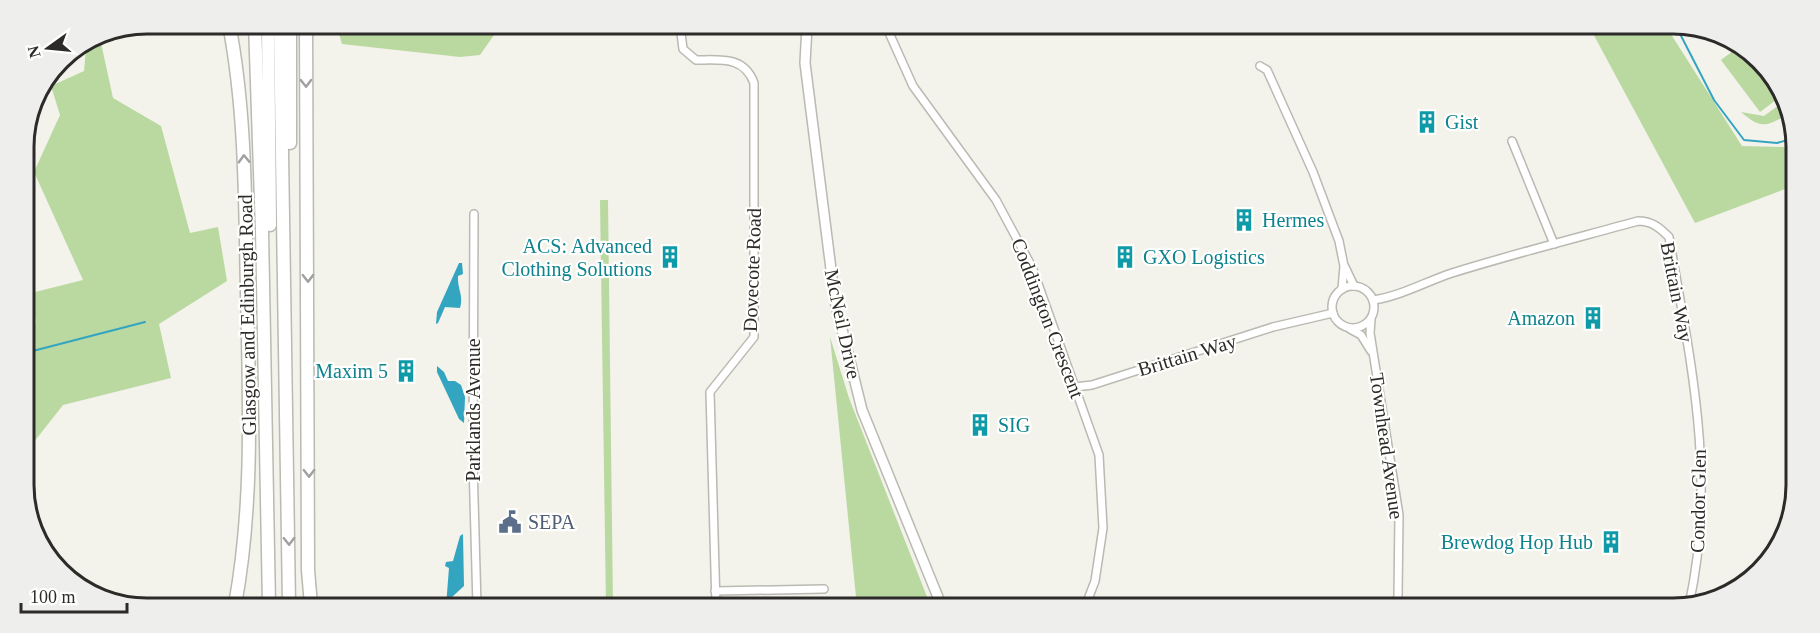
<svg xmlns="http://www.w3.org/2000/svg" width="1820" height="633" font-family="Georgia,serif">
<rect width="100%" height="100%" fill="#f3f2eb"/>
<g fill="#b9d9a0">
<path d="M412 25H501L480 55 460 57 342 44 338 30Z"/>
<path d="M1590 28H1667L1742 146 1785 147 1794 143 1793 186 1695 223Z"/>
<path d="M101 43 113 98 161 126 190 233 218 227 227 281 159 324 171 378 63 405 26 452 25 326 36 323 31 293 83 280 34 172 60 115 51 86 84 71 86 49Z"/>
<path d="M1737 48 1765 66 1780 97 1760 112 1721 60Z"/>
<path d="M1783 102 1789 114C1766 126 1762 130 1741 112L1764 116Z"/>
<path d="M600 200H608L613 606H606Z"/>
<path d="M830 337 849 398 931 607H857Z"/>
</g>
<g fill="#33a5c1">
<path d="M728 26H760L761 30 756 35 730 31Z"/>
<path d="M459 263H462L463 274 458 276C457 288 464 296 460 308L445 307 438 323 436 324 437 312Z"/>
<path d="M437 366 444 372 448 381H455L461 385 465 397 464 423 459 419 437 372Z"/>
<path d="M463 534 464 586 452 597V603L458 606H446L449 568 445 566 446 562 453 561 460 536Z"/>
</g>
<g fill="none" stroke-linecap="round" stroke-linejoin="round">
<g stroke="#33a5c1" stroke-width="2">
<path d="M1677 28 1714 100 1744 140 1777 143 1794 138"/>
<path d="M25 353 145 322"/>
</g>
<g stroke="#bab9b2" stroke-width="10">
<g id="street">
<path d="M680 25 683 49 696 60C721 60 744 56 754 83V337L710 392 716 606"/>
<path d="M886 26 913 86 996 200 1032 267 1099 455 1103 528 1095 581 1085 607"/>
<path d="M1260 66 1267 70 1313 172 1339 241 1344 266 1342 289"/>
<path d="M1512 141 1554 244"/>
<path d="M474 214 473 463 477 606"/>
<path d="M1345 267 1354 286"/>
<circle cx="1353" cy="307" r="21"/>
<path d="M1373 300C1401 296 1425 282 1452 273 1513 254 1576 238 1638 221 1652 221 1660 228 1669 237 1691 363 1717 478 1689 605"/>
<path d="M1371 319 1370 333 1399 515 1398 596 1395 608"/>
<path d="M1350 329 1361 335 1371 351"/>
<path d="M1075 387 1092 385 1273 327 1333 313"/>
<path d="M715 591 824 589"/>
</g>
</g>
<g stroke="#bab9b2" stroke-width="12">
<path id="secondary" d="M807 26 805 63 835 301 862 410 942 607"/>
</g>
<g stroke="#bab9b2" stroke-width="15">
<g id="highway">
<path d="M229 24C246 112 245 203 247 292 249 397 254 501 235 605"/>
<path d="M255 24 262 231 269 605"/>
<path d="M268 24 270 225"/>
<path d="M280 24 289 605"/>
<path d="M306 24 308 570 311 605"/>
<path d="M290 143V24"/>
</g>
</g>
<use href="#street" stroke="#fff" stroke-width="7"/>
<use href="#secondary" stroke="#fff" stroke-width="9"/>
<use href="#highway" stroke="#fff" stroke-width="12"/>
</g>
<defs><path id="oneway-chevron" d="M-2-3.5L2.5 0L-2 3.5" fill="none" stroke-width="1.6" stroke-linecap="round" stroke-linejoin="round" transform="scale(1.5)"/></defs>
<g stroke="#a0a09f">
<use href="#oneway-chevron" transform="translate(306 83) rotate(89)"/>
<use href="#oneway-chevron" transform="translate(244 159) rotate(-92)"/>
<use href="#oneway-chevron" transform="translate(308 278) rotate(89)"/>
<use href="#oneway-chevron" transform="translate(309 473) rotate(90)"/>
<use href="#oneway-chevron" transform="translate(289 541) rotate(89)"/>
</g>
<defs>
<g id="building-bare" transform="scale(1.8)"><path d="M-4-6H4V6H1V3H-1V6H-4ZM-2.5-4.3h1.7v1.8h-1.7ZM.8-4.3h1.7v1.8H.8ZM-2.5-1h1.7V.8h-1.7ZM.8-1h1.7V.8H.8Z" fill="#0f9aa8" stroke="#fffffd" stroke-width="2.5" paint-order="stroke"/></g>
<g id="civic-bare" transform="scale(1.8)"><path d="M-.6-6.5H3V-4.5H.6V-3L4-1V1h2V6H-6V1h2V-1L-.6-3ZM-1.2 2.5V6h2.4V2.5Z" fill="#5c6f8a" stroke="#fffffd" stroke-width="2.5" paint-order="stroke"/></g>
</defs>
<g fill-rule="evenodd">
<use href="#building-bare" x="1427" y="122"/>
<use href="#building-bare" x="1244" y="220"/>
<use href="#building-bare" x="670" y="257"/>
<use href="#building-bare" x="1125" y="257"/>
<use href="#building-bare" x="1593" y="318"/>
<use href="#building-bare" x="406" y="371"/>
<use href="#building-bare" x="980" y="425"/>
<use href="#civic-bare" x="510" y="522"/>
<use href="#building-bare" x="1611" y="542"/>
</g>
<g text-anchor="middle" stroke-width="4.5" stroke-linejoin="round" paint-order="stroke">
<g font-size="20" fill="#0d838f" stroke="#fffffd" text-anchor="start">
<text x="1445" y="129">Gist</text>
<text x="1262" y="227">Hermes</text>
<text x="652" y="253" text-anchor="end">ACS: Advanced<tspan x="652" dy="23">Clothing Solutions</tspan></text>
<text x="1143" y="264">GXO Logistics</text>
<text x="1575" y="325" text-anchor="end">Amazon</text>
<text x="388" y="378" text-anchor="end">Maxim 5</text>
<text x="998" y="432">SIG</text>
<text x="1593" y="549" text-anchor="end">Brewdog Hop Hub</text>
</g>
<g font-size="20" fill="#2c2b29" stroke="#fffffd">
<text transform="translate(752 270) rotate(-88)" y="7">Dovecote Road</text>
<text transform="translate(1677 292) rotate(79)" y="7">Brittain Way</text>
<text transform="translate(247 315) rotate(-91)" y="7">Glasgow and Edinburgh Road</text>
<text transform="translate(1048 318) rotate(69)" y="7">Coddington Crescent</text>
<text transform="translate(843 324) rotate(78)" y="7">McNeil Drive</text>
<text transform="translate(1187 355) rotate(-17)" y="7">Brittain Way</text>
<text transform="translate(473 410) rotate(-90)" y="7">Parklands Avenue</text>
<text transform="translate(1387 446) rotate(82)" y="7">Townhead Avenue</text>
<text transform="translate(1698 501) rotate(-89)" y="7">Condor Glen</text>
</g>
<g font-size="20" fill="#4e5e75" stroke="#fffffd" text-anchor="start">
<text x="528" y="529">SEPA</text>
</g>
</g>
<path d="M0 0H1820V633H0ZM147 34H1673A113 113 0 0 1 1786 147V485A113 113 0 0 1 1673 598H147A113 113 0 0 1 34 485V147A113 113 0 0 1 147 34Z" fill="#eeeeec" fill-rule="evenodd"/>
<path fill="none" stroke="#2c2b29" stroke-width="3" d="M147 34H1673A113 113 0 0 1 1786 147V485A113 113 0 0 1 1673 598H147A113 113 0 0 1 34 485V147A113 113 0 0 1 147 34Z"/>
<g transform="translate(48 48) rotate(255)" stroke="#fffffd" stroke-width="4.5" paint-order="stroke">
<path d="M0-4.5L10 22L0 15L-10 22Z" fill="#2c2b29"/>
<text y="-9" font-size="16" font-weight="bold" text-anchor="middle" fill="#2c2b29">N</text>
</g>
<path d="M21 603v9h106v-9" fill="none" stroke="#2c2b29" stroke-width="3"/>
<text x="30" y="603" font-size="18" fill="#2c2b29" stroke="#fffffd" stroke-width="4.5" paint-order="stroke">100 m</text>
</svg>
